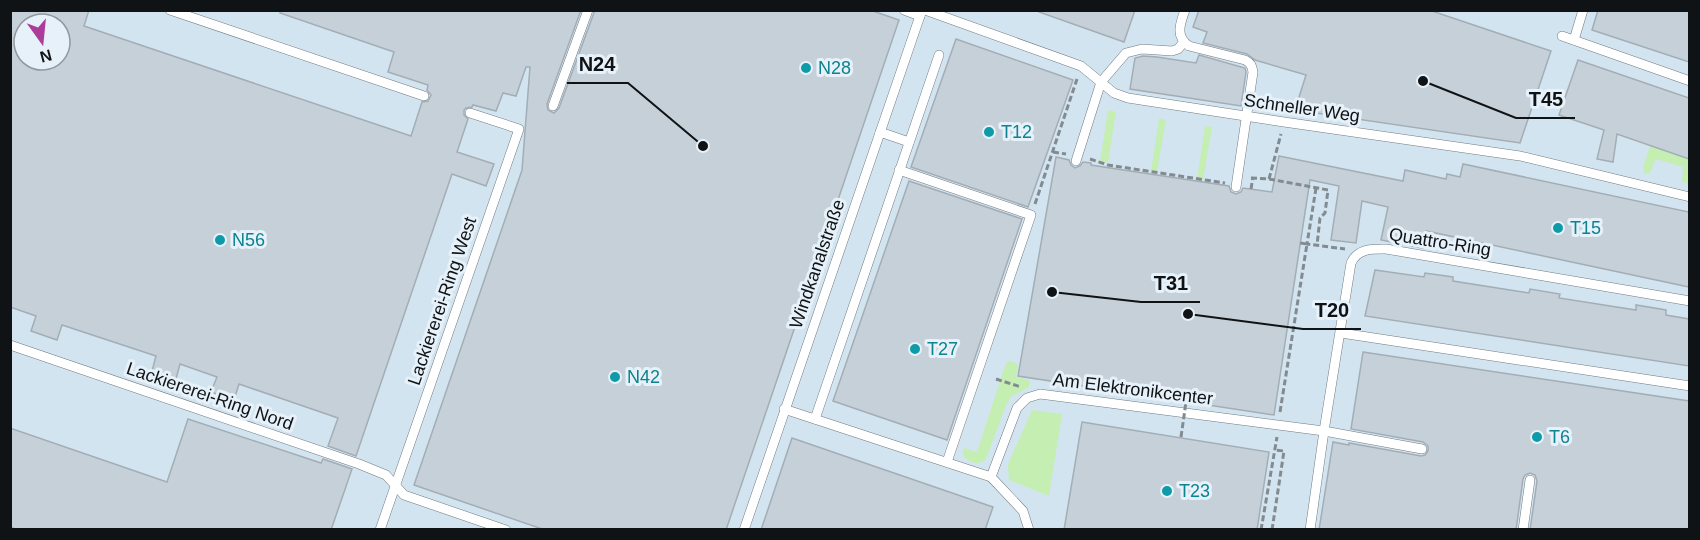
<svg xmlns="http://www.w3.org/2000/svg" width="1700" height="540" font-family="Helvetica,sans-serif">
<rect width="100%" height="100%" fill="#e7f1f9"/>
<path fill="#d3e4f1" fill-rule="evenodd" d="M11 11H1689V529H11ZM24 24H60V60H24Z"/>
<g fill="#c4eeb2">
<path d="M1108 110 1116 112 1108 163 1100 161Z"/>
<path d="M1159 118 1166 120 1157 172 1151 171Z"/>
<path d="M1205 126 1212 127 1203 180 1197 179Z"/>
<path d="M1650 146 1689 159V185L1682 181 1683 167 1656 159 1650 173H1644L1643 167Z"/>
<path d="M1010 361 1018 364 1016 377 1030 380 1029 387 1011 397 1006 405 986 459C980 466 970 463 964 457L963 452 964 448 977 452 1004 369 1007 362Z"/>
<path d="M1032 410 1062 414 1049 496 1009 480 1008 464Z"/>
</g>
<g fill="#c6d0d8" stroke="#a3adb5" stroke-width="1.5" fill-rule="evenodd">
<path d="M10 10H89L84 26 411 136 422 102 428 101 431 95 427 90 428 85 388 72 394 52 280 13V10H581L547 104 548 110 554 113 559 108 595 10H870L899 20 726 530H545L414 485 522 170 530 67H526L516 96 503 93 496 111 473 105 472 107 466 108 464 110V115L468 119 457 152 494 164 486 186 452 174 356 456 328 446 338 418 239 384 234 400 211 392 217 377 180 364 176 379 152 371 156 356 62 325 57 340 31 331 36 316 10 307ZM24 24H60V60H24Z"/>
<path d="M1039 10H1135L1124 42 1039 12Z"/>
<path d="M1199 10H1429L1551 51 1520 143 1295 110 1306 75 1255 60 1247 54 1203 43 1207 32 1193 27Z"/>
<path d="M1598 10H1689V62L1592 30Z"/>
<path d="M956 39 1073 80 1028 207 911 167Z"/>
<path d="M1199 55 1245 68 1246 72 1241 106 1130 89 1135 58 1143 56 1157 57 1196 63Z"/>
<path d="M1578 60 1689 98V159L1617 134 1613 162 1597 159 1604 130 1559 115Z"/>
<path d="M1279 156 1403 181 1405 170 1446 179 1447 174 1460 177 1463 164 1689 212V287L1426 231 1423 248 1381 240 1388 207 1362 201 1356 243 1331 240 1339 186 1310 180 1274 415 1018 376 1056 157 1069 160 1071 165 1075 168 1080 166 1083 162 1091 163V165L1229 186 1231 192 1236 194 1241 192 1243 188 1272 192Z"/>
<path d="M909 181 1022 219 947 440 833 401Z"/>
<path d="M1375 270 1424 277 1425 273 1453 277V281L1529 293 1530 289 1560 294 1559 298 1636 310V305L1666 310V315L1689 319V366L1365 316Z"/>
<path d="M1363 352 1689 401V530H1530L1537 481 1535 475 1530 473 1525 475 1523 479 1516 530H1319L1333 442 1349 445V443L1421 456 1425 455 1428 451V446L1423 442 1351 429Z"/>
<path d="M188 419 321 463 323 459 352 469 331 530H18L10 527V428L167 482Z"/>
<path d="M1082 422 1269 452 1257 530H1064Z"/>
<path d="M792 438 993 507 985 530H761Z"/>
</g>
<g fill="none" stroke-linecap="round" stroke-linejoin="round">
<g stroke="#717a81" stroke-width="10">
<g id="lane">
<path d="M170 10 424 96"/>
<path d="M904 10 920 16"/>
<path d="M925 10 1081 66 1114 93 1128 98 1284 122 1520 156 1690 197"/>
<path d="M1185 10C1180 24 1175 36 1189 46L1245 60C1251 63 1252 66 1253 72L1236 187"/>
<path d="M1562 36 1690 81"/>
<path d="M1574 40 1583 10"/>
<path d="M553 106 588 10"/>
<path d="M880 132 909 142"/>
<path d="M1076 161 1101 82 1126 53 1142 49 1172 51 1178 49 1184 42"/>
<path d="M899 170 1031 215 947 462"/>
<path d="M1341 333 1690 386"/>
<path d="M10 345 359 464 386 475 404 495 506 530"/>
<path d="M784 409 991 477 1017 408 1027 398 1040 394 1324 431 1422 449"/>
<path d="M815 419 939 55"/>
<path d="M991 477 1023 511 1029 530"/>
<path d="M380 530 519 129 470 113"/>
<path d="M744 530 922 10"/>
<path d="M1310 530 1324 431 1351 263C1358 248 1372 249 1386 249L1690 301"/>
<path d="M1523 530 1530 480"/>
</g>
</g>
<g stroke="#838a90" stroke-width="3" stroke-dasharray="6 3" stroke-linecap="butt">
<path d="M1053 152 1066 154"/>
<path d="M1090 159 1108 165 1225 183"/>
<path d="M1251 178 1269 179 1328 190 1325 213 1320 218 1317 245"/>
<path d="M1269 179 1281 134"/>
<path d="M1316 188 1307 244 1345 249"/>
<path d="M1251 189 1253 177"/>
<path d="M1035 204 1077 79"/>
<path d="M996 379 1021 387"/>
<path d="M1280 412 1307 244 1300 243"/>
<path d="M1261 530 1277 437"/>
<path d="M1272 530 1284 451 1275 450"/>
</g>
<use href="#lane" stroke="#fff" stroke-width="9"/>
<path stroke="#838a90" stroke-width="3" stroke-dasharray="6 3" stroke-linecap="butt" d="M1181 437 1186 402"/>
</g>
<g fill="#0f9aa8" stroke="#e7f1f9" stroke-width="2">
<circle cx="806" cy="68" r="6"/>
<circle cx="989" cy="132" r="6"/>
<circle cx="1558" cy="228" r="6"/>
<circle cx="220" cy="240" r="6"/>
<circle cx="915" cy="349" r="6"/>
<circle cx="615" cy="377" r="6"/>
<circle cx="1537" cy="437" r="6"/>
<circle cx="1167" cy="491" r="6"/>
</g>
<g text-anchor="middle" stroke-width="6" stroke-linejoin="round" paint-order="stroke">
<g font-size="18" fill="#0d838f" stroke="#e7f1f9" text-anchor="start">
<text x="818" y="74">N28</text>
<text x="1001" y="138">T12</text>
<text x="1570" y="234">T15</text>
<text x="232" y="246">N56</text>
<text x="927" y="355">T27</text>
<text x="627" y="383">N42</text>
<text x="1549" y="443">T6</text>
<text x="1179" y="497">T23</text>
</g>
<g font-size="18" fill="#0f1315" stroke="#e7f1f9">
<text transform="translate(1302 108) rotate(8)" y="6">Schneller Weg</text>
<text transform="translate(1440 242) rotate(9)" y="6">Quattro-Ring</text>
<text transform="translate(817 264) rotate(-71)" y="6">Windkanalstraße</text>
<text transform="translate(442 301) rotate(-71)" y="6">Lackiererei-Ring West</text>
<text transform="translate(1133 389) rotate(7)" y="6">Am Elektronikcenter</text>
<text transform="translate(210 396) rotate(19)" y="6">Lackiererei-Ring Nord</text>
</g>
</g>
<path fill="none" stroke="#0f1315" stroke-width="2" d="M703 146L628 83H567M1423 81L1516 118H1575M1052 292L1141 302H1200M1188 314L1303 329H1361"/>
<g fill="#0f1315" stroke="#e7f1f9" stroke-width="2">
<circle cx="703" cy="146" r="6"/>
<circle cx="1423" cy="81" r="6"/>
<circle cx="1052" cy="292" r="6"/>
<circle cx="1188" cy="314" r="6"/>
</g>
<g font-size="20" text-anchor="middle" font-weight="bold" fill="#0f1315" stroke="#e7f1f9" stroke-width="6" stroke-linejoin="round" paint-order="stroke">
<text x="597" y="71">N24</text>
<text x="1546" y="106">T45</text>
<text x="1171" y="290">T31</text>
<text x="1332" y="317">T20</text>
</g>
<rect width="1700" height="540" fill="none" stroke="#0f1315" stroke-width="24"/>
<g transform="translate(42 42) rotate(165)"><circle r="28" fill="#e7f1f9" stroke="#91989e" stroke-width="1.5"/>
<path d="M0-4.5L10 22L0 15L-10 22Z" fill="#ab3c9a"/>
<text y="-9" font-size="16" font-weight="bold" text-anchor="middle" fill="#0f1315">N</text>
</g>
</svg>
